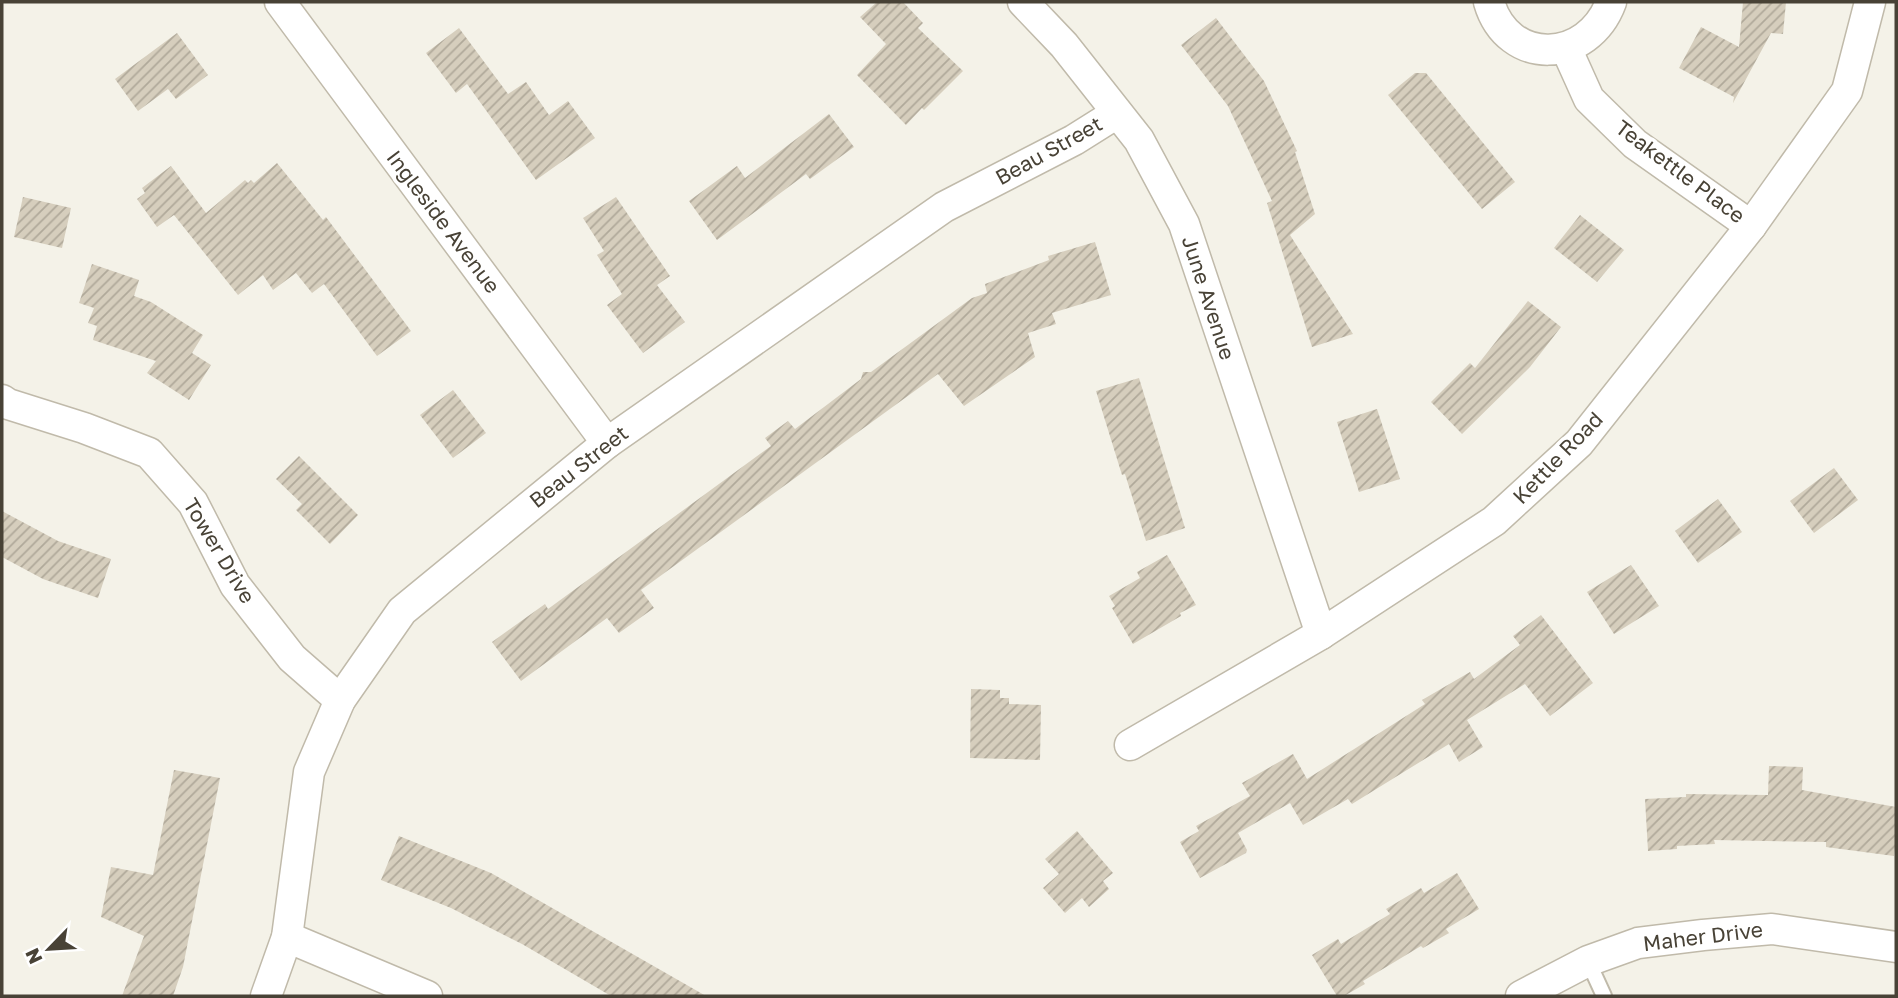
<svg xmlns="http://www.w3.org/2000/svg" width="1898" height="998" font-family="'Golos Text',sans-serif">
<defs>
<pattern id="building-hatch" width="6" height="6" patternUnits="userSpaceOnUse" patternTransform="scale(1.75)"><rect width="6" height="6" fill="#d6cebd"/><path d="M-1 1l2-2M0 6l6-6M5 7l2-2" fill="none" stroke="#b0a99a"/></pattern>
</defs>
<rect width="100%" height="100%" fill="#f4f2e8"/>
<g fill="url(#building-hatch)">
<path d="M877 2H903L923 23 918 28 963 71 924 110 922 108 906 125 857 75 886 44 860 17Z"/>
<path d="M1743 2H1786L1783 34 1771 33 1733 103 1734 97 1679 68 1701 27 1739 47Z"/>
<path d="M1216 18 1264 81 1297 151 1295 152 1315 214 1290 235 1353 334 1312 347 1267 203 1272 201 1228 106 1181 45Z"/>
<path d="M459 28 508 94 526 82 549 115 568 101 595 138 536 180 467 84 456 93 426 53Z"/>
<path d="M177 33 208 75 176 99 168 89 138 111 115 79Z"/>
<path d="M1415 73H1426L1515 182 1482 209 1388 95Z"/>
<path d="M829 114 854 147 810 179 806 174 717 240 689 201 737 166 745 178Z"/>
<path d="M277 163 323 220 326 217 411 331 377 356 324 284 312 293 296 273 273 290 263 275 238 295 174 215 157 227 137 199 145 193 142 188 171 166 206 213 245 180 248 183 251 180 254 183Z"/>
<path d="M23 197 71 208 62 248 14 237Z"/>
<path d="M616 197 670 276 657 285 685 322 643 353 607 305 622 294 597 255 604 251 583 218Z"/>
<path d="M1580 215 1624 250 1597 282 1554 248Z"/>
<path d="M1095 242 1111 295 1052 313 1056 324 1028 333 1035 357 964 406 938 374 641 590 654 608 619 633 607 618 521 681 492 642 545 604 548 609 771 446 765 438 788 421 795 429 861 379 863 372H871L972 298 987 293 985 284 1049 260 1048 256Z"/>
<path d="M92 264 139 280 134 296 151 302 203 335 192 353 211 365 189 400 147 373 156 361 93 340 97 326 88 323 94 308 79 303Z"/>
<path d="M1528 301 1561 327 1530 367 1462 434 1431 402 1470 363 1475 368Z"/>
<path d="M1139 378 1185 528 1146 541 1125 474 1122 475 1096 391Z"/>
<path d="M453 390 486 433 453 458 420 415Z"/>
<path d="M1377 409 1400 479 1359 492 1337 422Z"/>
<path d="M299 456 358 515 330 544 296 510 302 504 276 479Z"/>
<path d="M1834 468 1858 500 1814 533 1790 501Z"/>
<path d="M1718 499 1742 532 1698 563 1675 531Z"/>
<path d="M2 511 58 541 111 559 98 598 43 579 2 557Z"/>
<path d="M1167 555 1196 605 1180 613 1181 616 1133 644 1112 608 1115 606 1109 596 1140 578 1137 572Z"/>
<path d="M1631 565 1659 606 1614 634 1587 592Z"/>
<path d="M1541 615 1593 683 1550 716 1525 684 1467 720 1483 747 1459 762 1449 744 1352 804 1348 799 1303 825 1290 803 1238 833 1247 850 1246 853 1200 878 1180 842 1199 831 1196 826 1250 796 1242 783 1293 754 1307 779 1425 704 1422 700 1470 672 1474 679 1520 645 1513 636Z"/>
<path d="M971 689 1000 690V698H1009V704L1041 705 1040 760 970 758Z"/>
<path d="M1769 766 1803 767 1802 790 1896 807V841L1894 856 1826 847V842L1714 840 1715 844 1677 846V849L1648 851 1645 799 1686 797V794L1768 795Z"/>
<path d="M174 770 220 778 183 967 173 996H122L144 936 101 917 111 867 153 875Z"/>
<path d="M1077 831 1113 873 1103 881 1109 889 1089 907 1082 898 1065 913 1043 888 1059 874 1045 859Z"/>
<path d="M399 836 491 873 706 996H611L522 944 451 908 381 880Z"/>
<path d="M1457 873 1479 909 1446 929 1449 933 1423 948 1421 946 1363 981 1365 984 1344 996H1337L1312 955 1338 939 1341 944 1390 914 1386 909 1421 888 1424 893Z"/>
</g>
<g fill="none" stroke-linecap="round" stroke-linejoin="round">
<g stroke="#c0baaa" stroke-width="18">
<path id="service" d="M1588 961 1604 996"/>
</g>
<g stroke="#c0baaa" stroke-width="33">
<g id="minor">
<path d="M280 2 607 443"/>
<path d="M1023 2 1064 45 1139 140 1184 224 1321 634"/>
<path d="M1489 2C1508 67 1588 64 1611 2"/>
<path d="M1566 48 1589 99 1635 144 1751 226"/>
<path d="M2 400 8 404 84 428 149 453 193 503 235 585 292 658 340 700"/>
<path d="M1130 745 1321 634 1494 521 1579 443 1751 226 1847 91 1870 2"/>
<path d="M287 937 427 996"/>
<path d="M266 996 287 937 309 772 340 700 402 611 607 443 944 207 1074 140 1117 113"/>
<path d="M1521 996 1588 961 1638 943 1703 935 1772 929 1896 947"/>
</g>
</g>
<use href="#service" stroke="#fff" stroke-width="14"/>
<use href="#minor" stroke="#fff" stroke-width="30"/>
</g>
<g text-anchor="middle" stroke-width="7" stroke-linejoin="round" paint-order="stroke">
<g font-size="21" fill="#484236" stroke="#fff">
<text transform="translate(1049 151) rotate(-29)" y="7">Beau Street</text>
<text transform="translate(1680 172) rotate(37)" y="7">Teakettle Place</text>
<text transform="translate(443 222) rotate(53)" y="7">Ingleside Avenue</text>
<text transform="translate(1208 298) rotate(72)" y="7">June Avenue</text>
<text transform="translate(1558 458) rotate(-46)" y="7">Kettle Road</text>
<text transform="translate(579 467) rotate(-38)" y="7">Beau Street</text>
<text transform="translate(219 551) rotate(59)" y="7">Tower Drive</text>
<text transform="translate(1703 937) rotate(-7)" y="7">Maher Drive</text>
</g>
</g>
<rect width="1898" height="998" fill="none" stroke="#484236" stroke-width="7"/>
<g transform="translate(49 949) rotate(245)" stroke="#ffffff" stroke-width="5" paint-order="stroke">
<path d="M0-5L12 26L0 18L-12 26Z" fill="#484236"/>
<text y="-10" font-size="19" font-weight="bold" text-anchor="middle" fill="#484236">N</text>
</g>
</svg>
